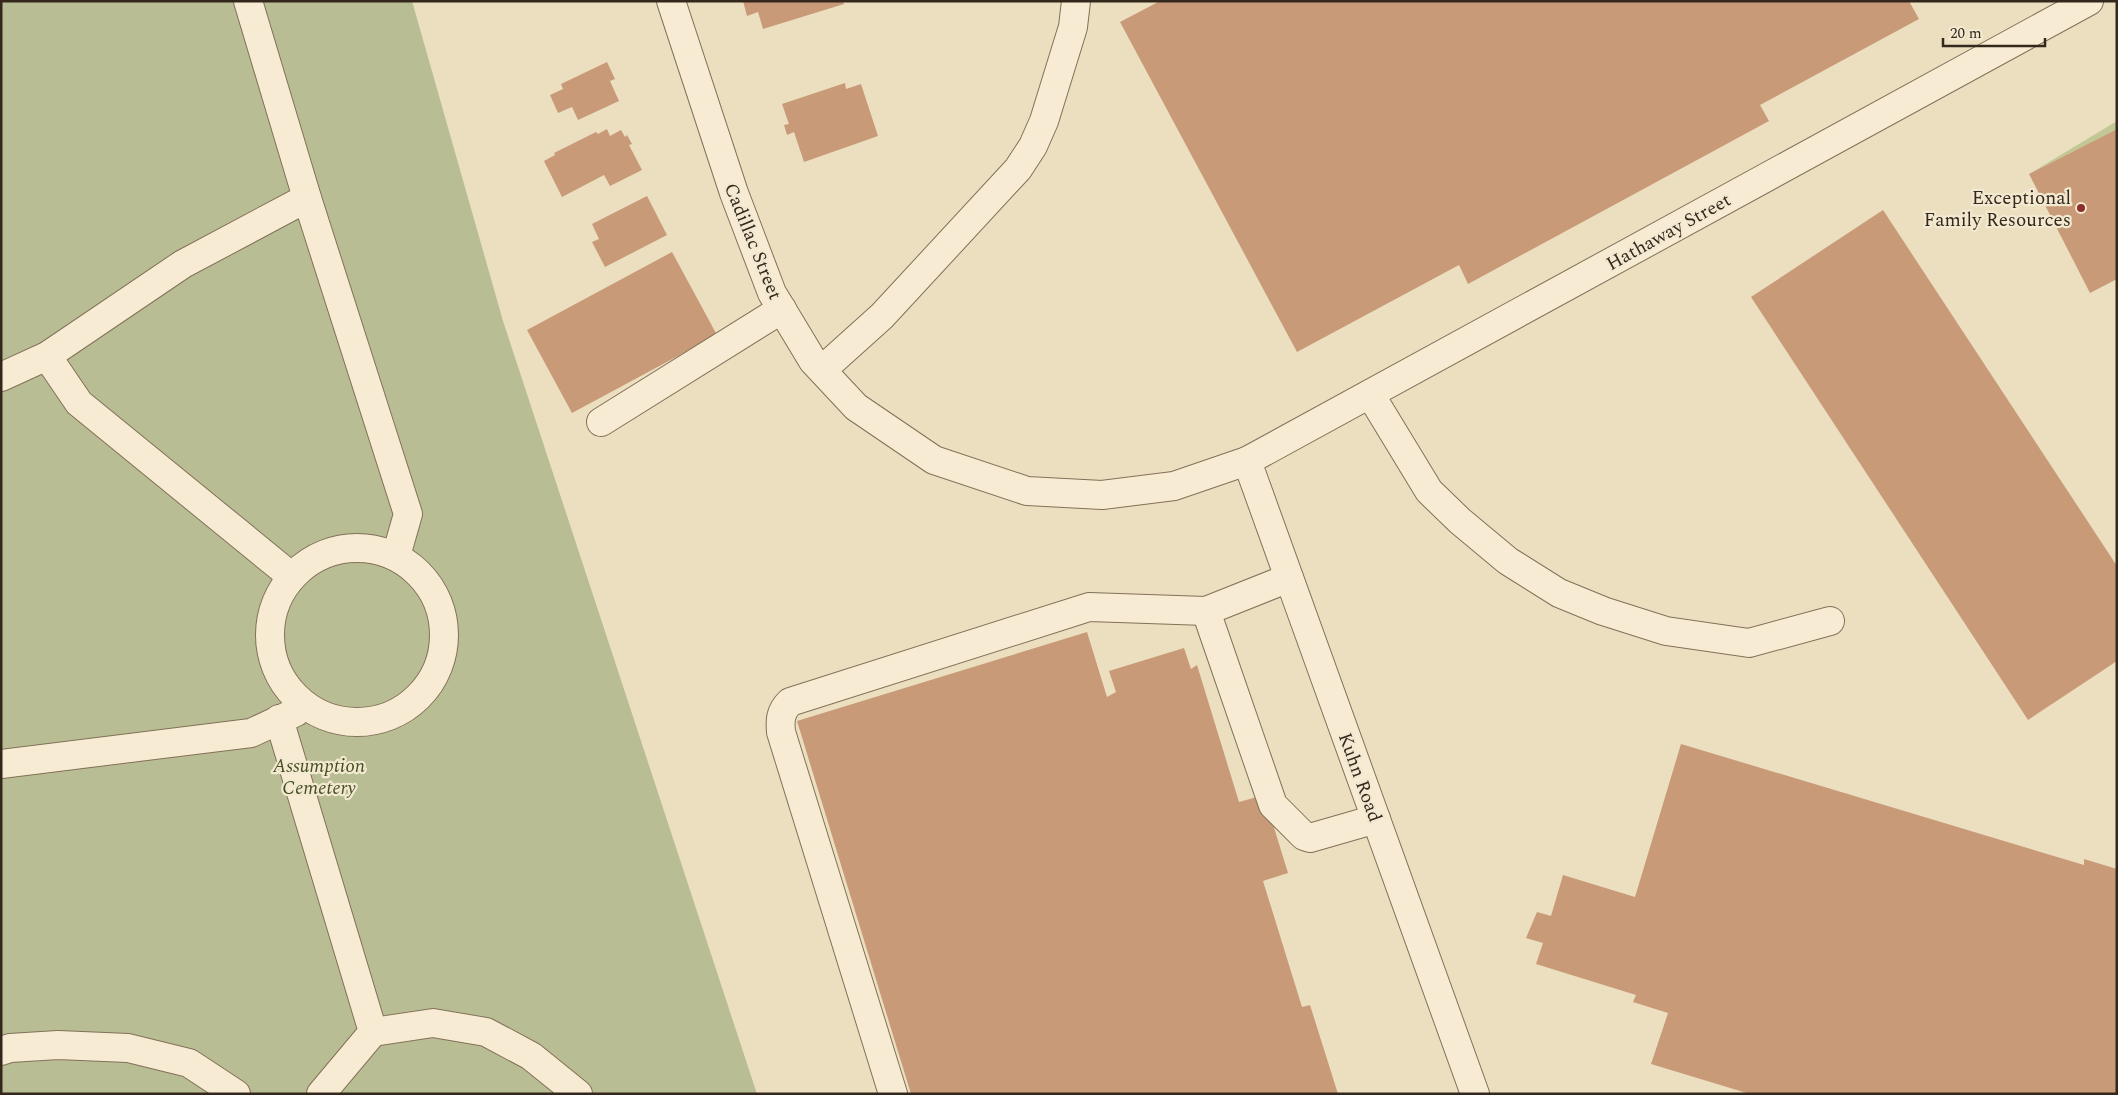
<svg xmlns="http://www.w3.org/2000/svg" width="2118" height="1095" font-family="Spectral,serif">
<rect width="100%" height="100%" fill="#ebdfc0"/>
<path fill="#c2c895" d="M2117 121V129L2029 174Z"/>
<path fill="#b8bd94" d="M1 1H412L503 321 757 1094H1Z"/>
<g fill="#c89a78">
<path d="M743 1H843L844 4 763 29 758 12 747 16Z"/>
<path d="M1160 1H1909L1919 19 1760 105 1769 121 1468 284 1459 265 1297 352 1120 22Z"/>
<path d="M607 62 615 79 610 81 619 101 578 120 572 107 558 113 550 95 563 89 561 84Z"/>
<path d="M845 83 846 89 861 84 878 136 804 162 794 132 787 135 784 125 789 124 782 104Z"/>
<path d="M607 129 610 136 621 130 625 137 627 135 632 144 629 145 642 170 610 186 604 175 562 197 544 161 555 155 554 153 596 132 598 134Z"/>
<path d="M2117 129V279L2090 293 2029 174Z"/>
<path d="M647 196 667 235 605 267 592 242 599 239 592 224Z"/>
<path d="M1883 210 2117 566V661L2028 720 1751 297Z"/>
<path d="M672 252 717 335 572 413 527 330Z"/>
<path d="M1087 632 1107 697 1116 692 1109 671 1184 648 1191 669 1197 665 1239 802 1264 795 1288 873 1263 881 1302 1007 1310 1005 1338 1094H911L797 721Z"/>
<path d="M1681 744 2084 865V859L2117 869V1094H1750L1651 1064 1668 1013 1633 1002 1636 995 1536 964 1543 943 1526 938 1537 912 1551 916 1563 875 1635 897Z"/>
</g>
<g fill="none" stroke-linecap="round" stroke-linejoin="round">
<g stroke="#837059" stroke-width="30">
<g id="minor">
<path d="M248 1 307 198 408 514 396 556"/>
<path d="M671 1 734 193 772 293 813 361 856 407 934 460 1027 491 1102 495 1174 486 1247 461 2089 1"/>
<path d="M47 356 79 403 291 576"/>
<path d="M822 370 882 316 1018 169 1033 146 1044 121 1073 27 1076 1"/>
<path d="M1 377 47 356 183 264 307 198"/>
<path d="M1370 394 1429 491 1460 521 1508 561 1559 593 1603 611 1666 631 1749 643 1830 621"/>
<path d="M601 422 782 309"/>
<path d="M1247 461 1475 1094"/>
<circle cx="357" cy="635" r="87"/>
<path d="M1289 578 1206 611 1273 805 1304 836 1310 838 1376 819"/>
<path d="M279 719 373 1032 321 1094"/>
<path d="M1 764 251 733 296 712"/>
<path d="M373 1032 433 1023 486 1032 531 1056 578 1094"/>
<path d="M1 1051 10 1048 58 1045 128 1048 189 1063 236 1094"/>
<path d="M893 1094 781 732C780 720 780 712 790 702L1089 607 1206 611"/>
</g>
</g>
<use href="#minor" stroke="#f7ecd3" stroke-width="28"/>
</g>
<circle fill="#8f2d2c" stroke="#f3e9d0" stroke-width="2" cx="2081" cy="208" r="5"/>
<g text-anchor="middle" stroke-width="4.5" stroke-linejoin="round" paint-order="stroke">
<g font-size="19" fill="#34281d" stroke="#f3e9d0" text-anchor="end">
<text x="2071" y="204">Exceptional<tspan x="2071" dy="22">Family Resources</tspan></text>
</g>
<g font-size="19" fill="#34281d" stroke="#f3e9d0">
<text transform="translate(1668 231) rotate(-29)" y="7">Hathaway Street</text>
<text transform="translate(754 241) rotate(68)" y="7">Cadillac Street</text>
<text transform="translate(1361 777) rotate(70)" y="7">Kuhn Road</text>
</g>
<g font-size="19" font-style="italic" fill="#444f24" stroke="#f3e9d0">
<text x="319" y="772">Assumption<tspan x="319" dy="22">Cemetery</tspan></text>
</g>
</g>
<rect width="2118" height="1095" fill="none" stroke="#34281d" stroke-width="5"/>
<path d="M1943 38v8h102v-8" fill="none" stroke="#34281d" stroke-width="2.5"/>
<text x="1950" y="38" font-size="15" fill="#34281d" stroke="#f3e9d0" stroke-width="4" paint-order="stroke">20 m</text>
</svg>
